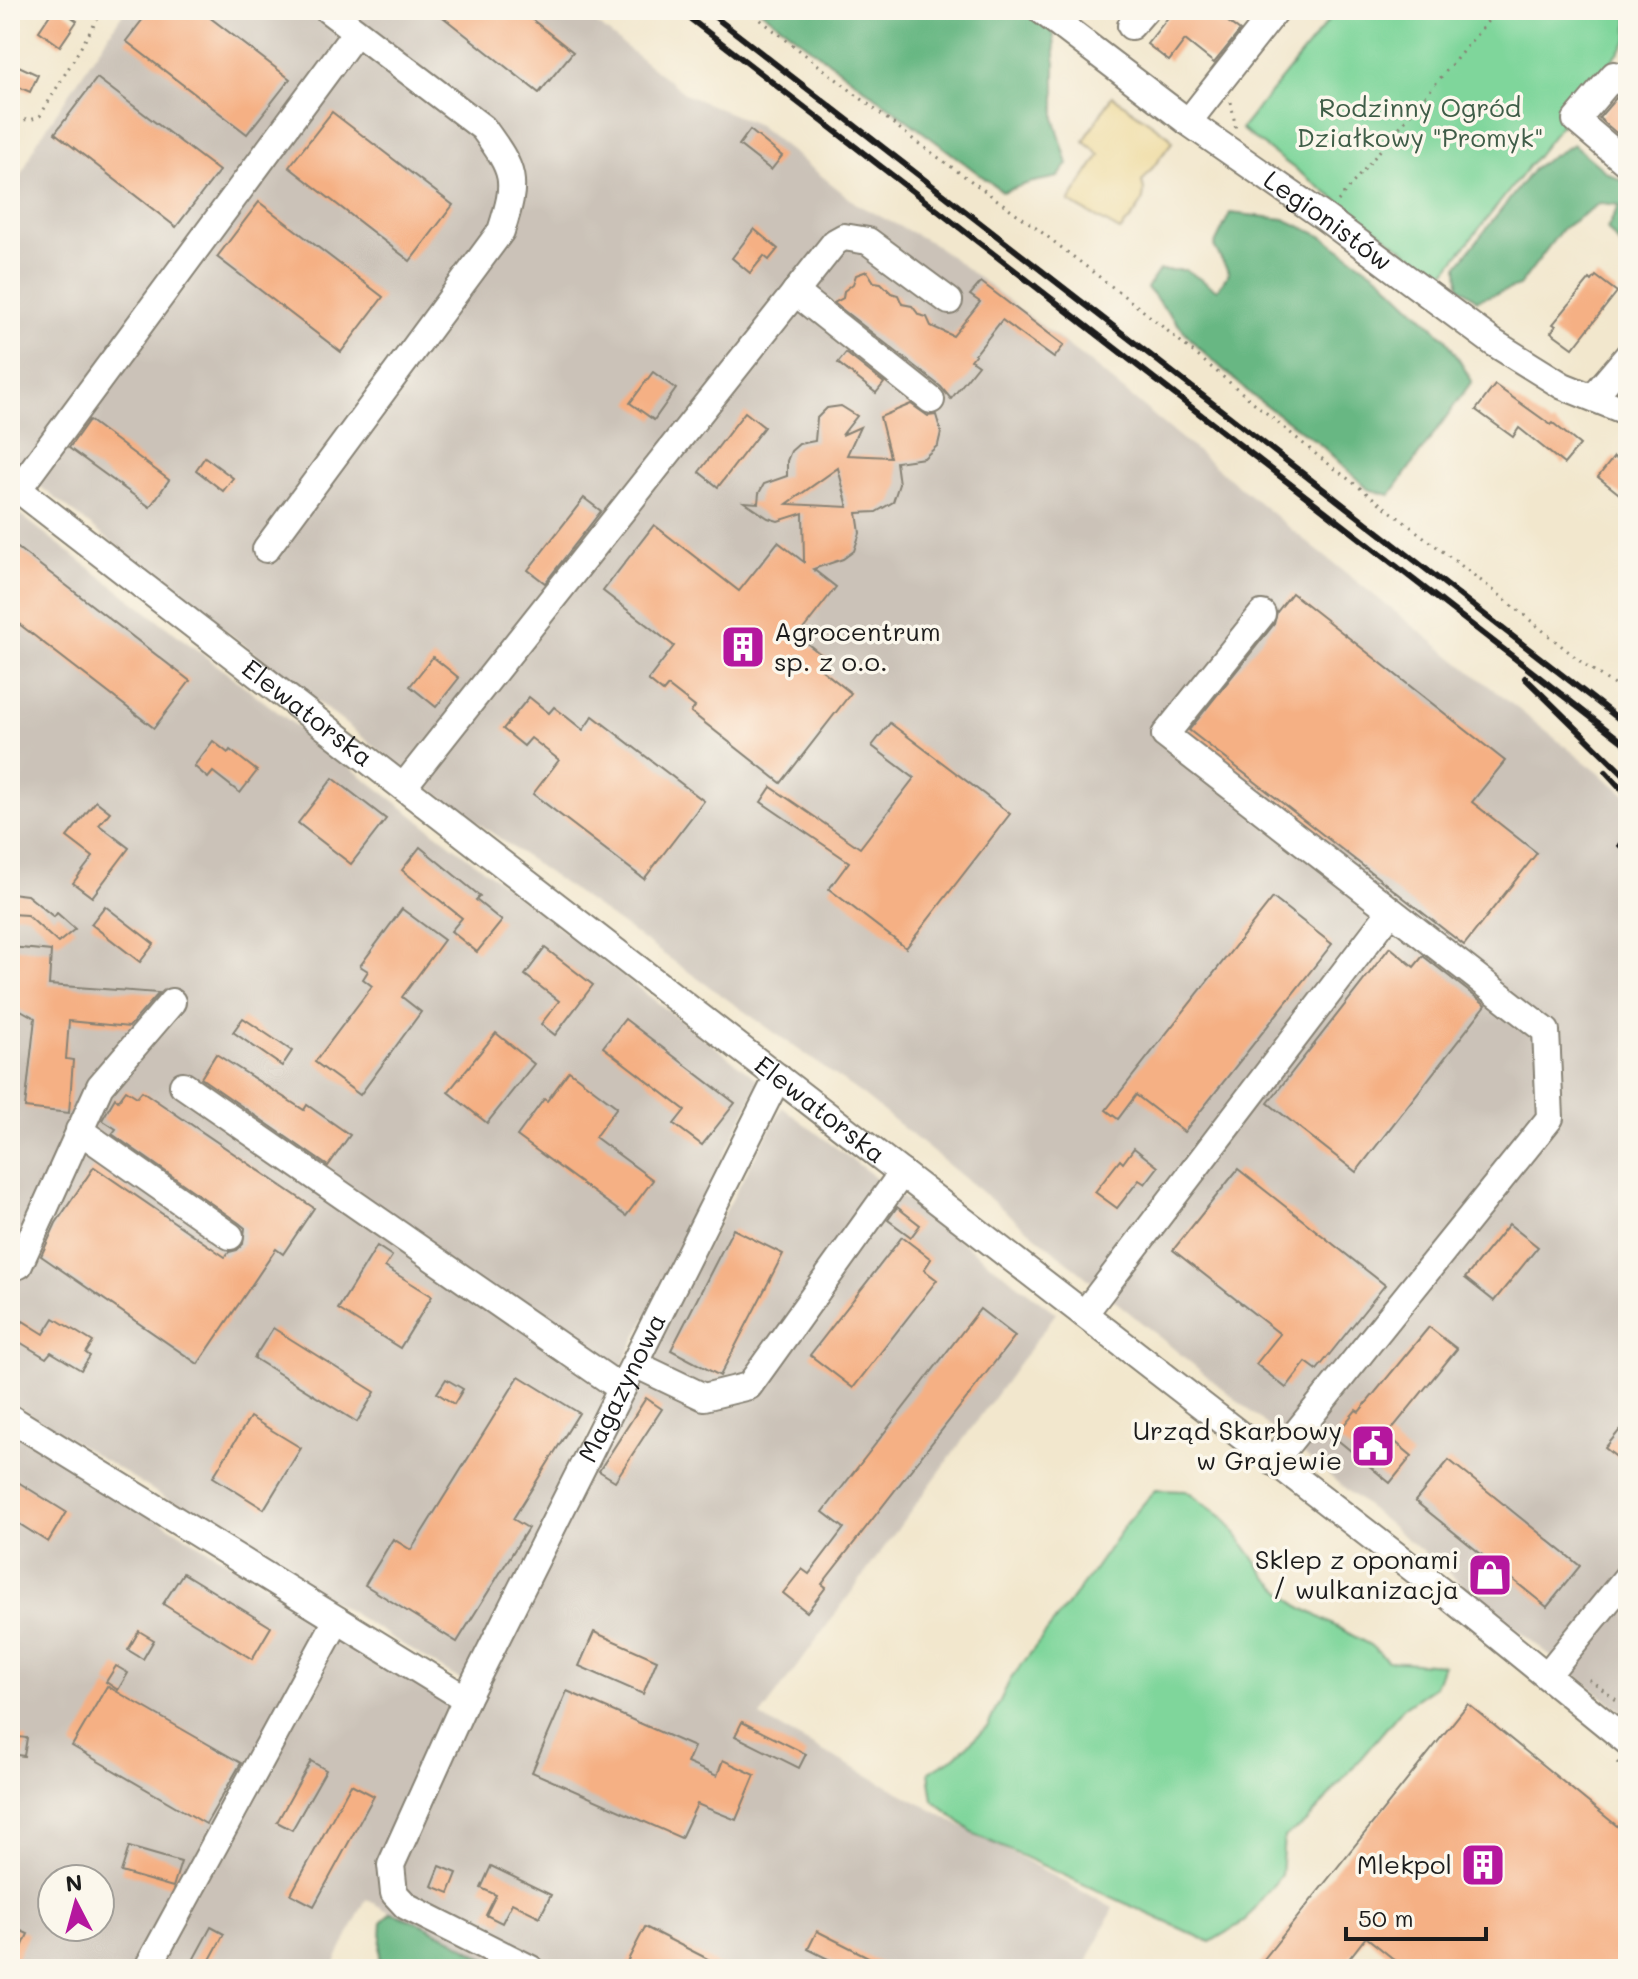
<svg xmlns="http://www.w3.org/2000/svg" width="1638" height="1979" font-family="Mali,sans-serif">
<rect width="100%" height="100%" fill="#fbf7ec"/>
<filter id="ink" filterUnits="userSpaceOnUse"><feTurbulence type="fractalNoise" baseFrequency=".0125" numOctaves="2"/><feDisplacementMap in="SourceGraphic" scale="16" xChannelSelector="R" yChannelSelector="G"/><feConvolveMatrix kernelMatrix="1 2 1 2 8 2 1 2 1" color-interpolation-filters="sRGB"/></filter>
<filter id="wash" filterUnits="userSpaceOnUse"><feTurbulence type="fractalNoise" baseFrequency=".006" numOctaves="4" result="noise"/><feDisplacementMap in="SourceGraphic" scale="32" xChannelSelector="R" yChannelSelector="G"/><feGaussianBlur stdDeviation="1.8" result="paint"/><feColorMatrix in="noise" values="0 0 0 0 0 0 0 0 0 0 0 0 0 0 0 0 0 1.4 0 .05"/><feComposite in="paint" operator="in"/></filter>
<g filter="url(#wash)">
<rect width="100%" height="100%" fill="#f2e7cd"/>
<g fill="#cbc2b8" fill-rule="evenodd">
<path d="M125 10H579L687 95 758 125 858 205 934 244 1084 358 1308 543 1628 796V1716L1549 1655 864 1096 420 782 10 463V199L37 142Z"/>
<path d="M10 507 760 1081 494 1631 465 1683 10 1402Z"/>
<path d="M782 1107 1056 1313 760 1717 1113 1908 1084 1969H502L449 1937 413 1920 391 1913 366 1899 332 1969H10V1430L460 1702ZM52 1879H100V1927H52Z"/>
</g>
<g fill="#7fd69b" stroke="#4e795c" stroke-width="2">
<path d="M1337 10H1628V40L1441 277 1241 129Z"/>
<path d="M1155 1490 1186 1491 1226 1520 1267 1577 1297 1605 1370 1645 1388 1661 1443 1665 1435 1686 1403 1708 1307 1822 1284 1837 1281 1875 1245 1921 1210 1942 976 1835 933 1800 929 1772 955 1757 988 1726 1010 1680 1094 1570 1126 1524Z"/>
</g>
<g fill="#67b783" stroke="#426a50" stroke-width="2">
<path d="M760 10H1051L1055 48V121L1068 164 1058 177 1029 183 1003 192Z"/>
<path d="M1573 144 1606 172 1628 184V255L1607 229 1619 205 1600 203 1562 229 1519 286 1477 300 1459 286 1458 265 1535 167Z"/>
<path d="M1230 213 1284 219 1322 236 1382 278 1446 339 1472 381 1390 495 1368 489 1321 445 1254 397 1196 345 1147 288 1159 270H1186L1217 290 1229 273 1214 246Z"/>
<path d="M391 1913C432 1925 466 1948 502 1969H379L382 1921Z"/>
</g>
<path fill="#eeda9e" stroke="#857b5d" stroke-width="2" d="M1112 96 1169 136 1172 142 1142 182C1150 201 1132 217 1120 231L1069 202 1100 155 1084 141Z"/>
<g id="blocks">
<g fill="#f5b084" fill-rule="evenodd">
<path d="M53 10H62L77 21 60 46 39 31Z"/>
<path d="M150 10H200L290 79 247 134 126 41Z"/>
<path d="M434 10H520L573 52 539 93Z"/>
<path d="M1174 10H1236L1227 21 1240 31 1214 63 1185 40 1169 61 1147 44Z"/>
<path d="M10 62 38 75 30 92 10 83Z"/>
<path d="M97 78 219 171 176 227 55 133Z"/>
<path d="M1616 98 1628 103V143L1599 118Z"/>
<path d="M332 112 453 205 410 261 289 167Z"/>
<path d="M750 130 782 156 771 170 739 145Z"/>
<path d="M259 202 383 297 341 352 217 257Z"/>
<path d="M754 229 778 249 769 260 764 256 750 273 732 258Z"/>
<path d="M867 271 874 282 881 283 891 293 898 295 902 304 912 306 919 315 927 317 931 326 953 336 980 302 970 295 981 282 1064 345 1054 358 1002 320 971 360 978 365 951 399 941 387 834 303 843 298 844 291 853 284 856 275Z"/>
<path d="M1596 276 1617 292 1573 348 1551 332 1556 326 1553 324 1590 279 1592 281Z"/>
<path d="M846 353 884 383 876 393 838 363Z"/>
<path d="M653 372 676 389 654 420 630 403Z"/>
<path d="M1495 385 1551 425 1553 423 1580 445 1564 464 1519 428 1513 437 1476 410Z"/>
<path d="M911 404 928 416 936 415 941 432 938 445 924 458 896 462 899 484 893 502 876 512 857 513 860 533 854 551 843 559 813 569 836 587 798 636 829 661 822 670 851 693 781 783 691 712 695 707 668 686 663 692 648 680 674 646 603 591 654 525 739 591 778 542 804 562 803 513 778 521 768 518 744 502 758 503 759 493 764 484 787 476V461L791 451 799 444 815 441 817 418 827 408 841 406 857 416 842 435 860 427 847 455 890 457 880 417ZM838 468 848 507 787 504Z"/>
<path d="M745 412 764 427 718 487 699 472Z"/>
<path d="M89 420 169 480 150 507 69 448Z"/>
<path d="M205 457 233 478 223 491 196 470Z"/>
<path d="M1614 457 1628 468V501L1598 477Z"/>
<path d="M584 498 601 511 545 583 528 570Z"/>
<path d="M10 542 190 681 154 728 10 617Z"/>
<path d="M1292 593 1505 761 1472 802 1537 853 1464 945 1189 730 1274 624 1277 612Z"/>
<path d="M433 657 459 678 436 707 410 686Z"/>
<path d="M529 697 549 713 554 707 583 730 593 716 704 801 644 879 533 794 559 760 531 738 524 746 503 729Z"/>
<path d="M890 723 1010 814 906 948 829 889 849 862 761 802 771 787 860 848 914 778 872 746Z"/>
<path d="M213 741 228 753 230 750 257 771 240 793 213 772 208 778 194 766Z"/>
<path d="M333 778 386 819 351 864 298 823Z"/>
<path d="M96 801 110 812 99 825 129 848 92 897 73 883 93 857 67 837Z"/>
<path d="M420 847 480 896 476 900 502 921 477 952 451 931 462 918 402 870Z"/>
<path d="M10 893 27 895 54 917 57 913 75 929 58 943 27 915 10 914Z"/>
<path d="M1273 898 1332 944 1184 1132 1136 1095 1118 1119 1106 1110Z"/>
<path d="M105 906 154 944 140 962 91 924Z"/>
<path d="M402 909 444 940 402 997 421 1012 360 1095 315 1062 372 986 363 979 368 971 360 966Z"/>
<path d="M10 947 51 951 49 985 159 993 129 1027 69 1021 66 1059 73 1060 69 1113 25 1108 35 1018 10 1004Z"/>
<path d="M1390 947 1414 967 1423 956 1486 1005 1356 1172 1268 1103Z"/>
<path d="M545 948 593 985 555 1035 541 1024 559 1001 525 975Z"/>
<path d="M243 1018 292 1051 282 1066 233 1032Z"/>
<path d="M625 1019 735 1103 702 1145 674 1124 685 1110 603 1047Z"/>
<path d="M496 1033 534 1064 487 1123 448 1092Z"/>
<path d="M216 1054 304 1110 307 1105 350 1135 328 1166 201 1078Z"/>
<path d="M569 1071 617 1107 595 1137 653 1180 626 1216 517 1136 544 1099 547 1101Z"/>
<path d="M126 1090 137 1097 142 1091 314 1208 283 1254 276 1249 198 1364 41 1256 56 1223 94 1167 225 1257 229 1252 237 1250 243 1244 245 1228 239 1223 112 1134 116 1129 102 1120 115 1098 118 1101Z"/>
<path d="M1134 1148 1158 1167 1145 1184 1139 1180 1117 1208 1095 1192 1120 1160 1123 1163Z"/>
<path d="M1238 1169 1385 1285 1317 1370 1306 1362 1286 1388 1256 1364 1280 1334 1173 1250Z"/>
<path d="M897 1207 920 1225 911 1237 888 1220Z"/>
<path d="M1509 1224 1538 1247 1494 1301 1465 1278Z"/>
<path d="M733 1229 783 1254 720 1376 671 1350Z"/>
<path d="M902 1237 931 1259 924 1270 937 1280 853 1388 810 1355Z"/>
<path d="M377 1246 392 1256 385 1267 432 1296 400 1348 338 1309Z"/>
<path d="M980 1309 1015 1336 822 1584 826 1587 807 1612 783 1593 802 1569 809 1574 844 1528 823 1512Z"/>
<path d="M54 1318 93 1342 86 1353 90 1356 81 1370 51 1352 46 1358 13 1338 23 1321 44 1334Z"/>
<path d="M1429 1327 1457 1349 1387 1435 1412 1456 1390 1483 1334 1437 1356 1410 1359 1412Z"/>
<path d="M273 1328 375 1392 357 1422 254 1358Z"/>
<path d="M519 1376 579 1413 513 1519 528 1528 457 1642 365 1585 393 1539 411 1550Z"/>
<path d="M446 1379 463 1389 454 1404 437 1393Z"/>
<path d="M646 1398 662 1409 615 1481 599 1471Z"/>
<path d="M250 1417 301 1448 264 1509 213 1477Z"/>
<path d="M1628 1420V1466L1605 1448Z"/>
<path d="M1449 1460 1580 1566 1547 1607 1415 1501Z"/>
<path d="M10 1477 66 1512 48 1542 10 1518Z"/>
<path d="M183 1573 271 1627 252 1659 163 1604Z"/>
<path d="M139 1631 154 1640 143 1659 128 1650Z"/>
<path d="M594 1632 657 1660 643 1694 579 1666Z"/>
<path d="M116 1666 128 1673 118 1690 106 1682Z"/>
<path d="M107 1686 241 1763 206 1824 72 1746Z"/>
<path d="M567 1691 694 1747 687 1763 717 1776 723 1760 755 1775 736 1820 697 1804 681 1838 532 1772Z"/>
<path d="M1468 1704 1628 1835V1969H1406L1366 1937 1341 1969H1256Z"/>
<path d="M742 1722 806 1754 799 1768 735 1736Z"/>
<path d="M10 1736 27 1738 24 1756 10 1754Z"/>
<path d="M311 1761 326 1770 292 1830 277 1822Z"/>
<path d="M351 1784 374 1796 314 1906 291 1894Z"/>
<path d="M129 1847 181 1862 173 1887 121 1872Z"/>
<path d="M440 1866 457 1873 449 1893 432 1886Z"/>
<path d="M491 1866 551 1895 540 1917 512 1903 502 1923 486 1915 496 1895 481 1888Z"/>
<path d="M10 1926 28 1934 12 1969H10Z"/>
<path d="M211 1927 224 1934 205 1969 192 1962Z"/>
<path d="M645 1927 702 1956 726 1969H642L627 1962Z"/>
<path d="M817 1931 892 1969H848L808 1949Z"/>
</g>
</g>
</g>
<g filter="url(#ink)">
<use href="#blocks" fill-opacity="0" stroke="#878274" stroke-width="2"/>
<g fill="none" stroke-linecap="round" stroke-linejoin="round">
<g stroke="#878274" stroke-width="30">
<g id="minor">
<path id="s1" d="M1041 10 1188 122 1324 217 1494 343 1563 386 1628 412"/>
<path d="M1131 26 1145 10"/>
<path d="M1628 87 1614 75 1576 120 1628 164"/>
<path d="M1188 122 1276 10"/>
<path d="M795 292 931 400"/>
<path d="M1593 397 1628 356"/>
<path id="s2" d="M10 483 1451 1598 1628 1742"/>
<path d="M19 488 356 32"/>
<path d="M266 549 501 231C518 179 515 172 483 128L328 10"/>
<path d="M1262 614 1165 735 1546 1031 1550 1118 1273 1462"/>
<path d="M404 786 835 242 844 237 868 241 949 301"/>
<path d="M183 1085 622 1389"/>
<path d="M79 1130 230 1236"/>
<path d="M19 1265 100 1086 172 1002"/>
<path d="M1084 1314 1391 911"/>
<path d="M635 1364 704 1397 749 1386 902 1173"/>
<path d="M10 1418 466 1699"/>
<path d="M1547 1675 1628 1576"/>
<path d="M147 1969 337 1620"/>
<path id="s3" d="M531 1969 406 1906 394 1893 391 1865 466 1699 778 1077"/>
</g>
</g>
<g stroke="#878274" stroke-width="3" stroke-dasharray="2 6" stroke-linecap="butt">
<path d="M748 10 914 140 1031 224 1146 313 1317 455 1497 593 1580 661 1628 695"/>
<path d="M1231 102 1236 130"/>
<path d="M10 113C20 121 29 122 40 116L103 10"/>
<path d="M1338 201 1497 10"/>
<path d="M1589 1679 1628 1709"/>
<path d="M1617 1762 1628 1773"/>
</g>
<use href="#minor" stroke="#fff" stroke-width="26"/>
<g stroke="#1c1c1c" stroke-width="6">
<path d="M679 10 1628 746"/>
<path d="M706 10 1628 726"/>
<path d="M1525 678 1628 779"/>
<path d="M1606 772 1628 796"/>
<path d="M1620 845 1628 851"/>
</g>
</g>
</g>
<defs>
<g id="building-square" transform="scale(2.3)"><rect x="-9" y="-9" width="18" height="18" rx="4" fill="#b5179e" stroke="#fbf7ec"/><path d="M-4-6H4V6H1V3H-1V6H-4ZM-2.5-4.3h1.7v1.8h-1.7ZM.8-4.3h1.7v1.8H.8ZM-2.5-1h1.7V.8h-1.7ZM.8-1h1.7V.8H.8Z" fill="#fff"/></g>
<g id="civic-square" transform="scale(2.3)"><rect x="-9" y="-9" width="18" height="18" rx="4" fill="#b5179e" stroke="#fbf7ec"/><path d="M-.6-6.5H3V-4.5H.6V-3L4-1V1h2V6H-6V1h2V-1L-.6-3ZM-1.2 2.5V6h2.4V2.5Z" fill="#fff"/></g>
<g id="shop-square" transform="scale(2.3)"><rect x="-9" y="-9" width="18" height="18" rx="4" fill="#b5179e" stroke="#fbf7ec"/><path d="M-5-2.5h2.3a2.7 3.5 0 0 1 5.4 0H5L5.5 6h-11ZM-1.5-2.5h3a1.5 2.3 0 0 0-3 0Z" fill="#fff"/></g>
</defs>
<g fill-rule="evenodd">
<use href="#building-square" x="743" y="647"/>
<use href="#civic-square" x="1373" y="1446"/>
<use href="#shop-square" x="1490" y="1575"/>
<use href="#building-square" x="1483" y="1865"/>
</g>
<g text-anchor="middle" stroke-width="7" stroke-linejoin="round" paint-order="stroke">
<g font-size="26" fill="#3f5d48" stroke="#fbf7ec">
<text x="1420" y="117">Rodzinny Ogród<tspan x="1420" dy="30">Działkowy "Promyk"</tspan></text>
</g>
<g font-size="26" fill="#1c1c1c" stroke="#fbf7ec">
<text dy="9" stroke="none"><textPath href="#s1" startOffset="356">Legionistów</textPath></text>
<text dy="9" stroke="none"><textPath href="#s2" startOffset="376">Elewatorska</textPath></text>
<text dy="9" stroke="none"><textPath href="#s2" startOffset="1024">Elewatorska</textPath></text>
<text dy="9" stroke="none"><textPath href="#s3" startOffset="716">Magazynowa</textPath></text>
</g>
<g font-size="26" fill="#1c1c1c" stroke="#fbf7ec" text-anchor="end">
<text x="774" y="641" text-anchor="start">Agrocentrum<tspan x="774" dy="30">sp. z o.o.</tspan></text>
<text x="1342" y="1440">Urząd Skarbowy<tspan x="1342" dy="30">w Grajewie</tspan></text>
<text x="1459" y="1569">Sklep z oponami<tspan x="1459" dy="30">/ wulkanizacja</tspan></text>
<text x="1452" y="1874">Mlekpol</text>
</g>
</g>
<rect width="1638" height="1979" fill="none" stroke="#fbf7ec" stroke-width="40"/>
<g transform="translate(76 1903) rotate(354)"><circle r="38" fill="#fbf7ec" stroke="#a29f99" stroke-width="2"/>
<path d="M0-6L14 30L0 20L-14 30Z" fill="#b5179e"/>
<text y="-12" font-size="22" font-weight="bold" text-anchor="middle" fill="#1c1c1c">N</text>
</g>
<path d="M1346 1927v12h140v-12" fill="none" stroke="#1c1c1c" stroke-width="4"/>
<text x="1358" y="1927" font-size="24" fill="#1c1c1c" stroke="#fbf7ec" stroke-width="6" paint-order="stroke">50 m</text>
</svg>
